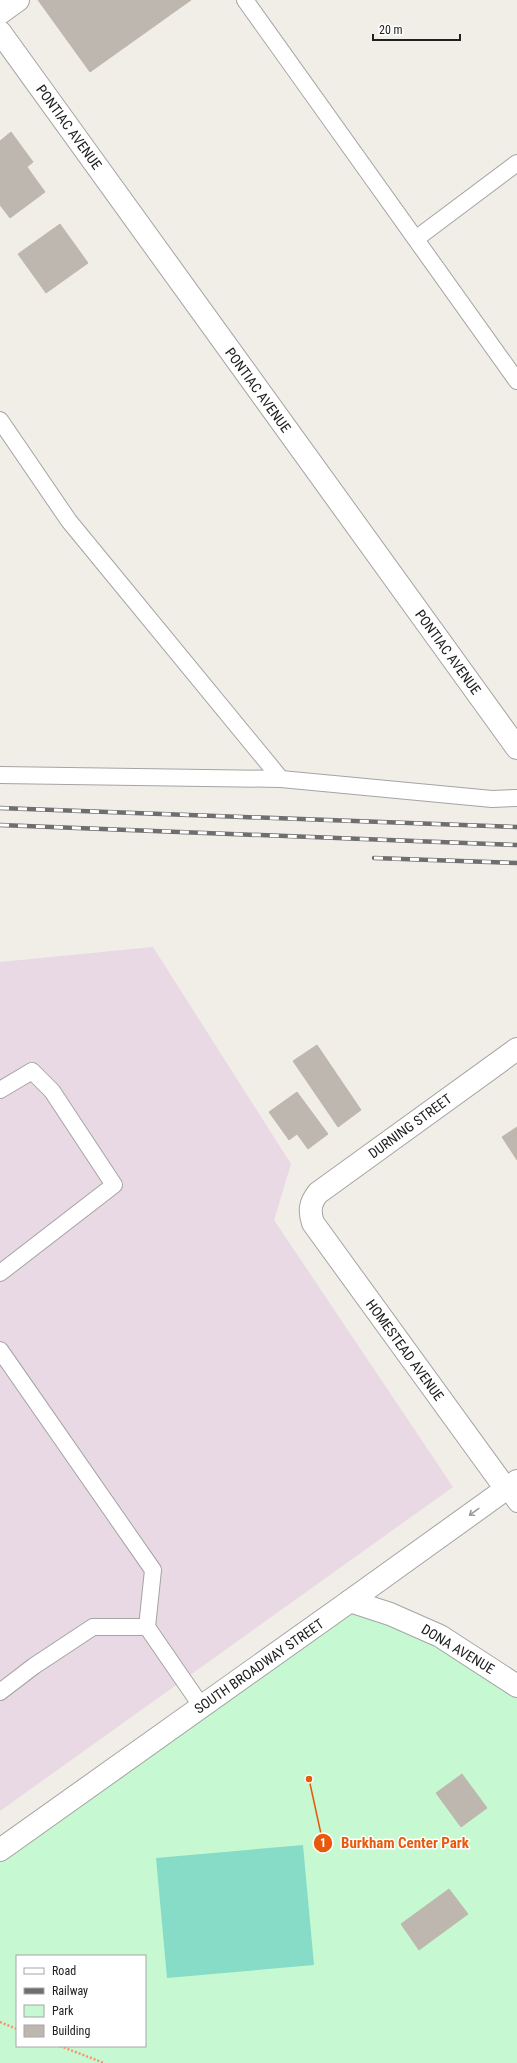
<svg xmlns="http://www.w3.org/2000/svg" width="517" height="2063" font-family="'Roboto Condensed',sans-serif">
<rect width="100%" height="100%" fill="#f0eee7"/>
<path fill="#e9d9e4" d="M153 947 291 1164 274 1220 453 1487 0 1811V962Z"/>
<path fill="#c6f8d1" fill-rule="evenodd" d="M350 1601 517 1686V2063H0V1850ZM17 1956H145V2046H17Z"/>
<path fill="#87dcc8" d="M303 1845 314 1965 167 1978 156 1858Z"/>
<g fill="#bdb7b0" stroke="#c1b7a9">
<path d="M38 0H191L90 72Z"/>
<path d="M11 132 33 162 27 167 45 192 10 218 0 205V141Z"/>
<path d="M60 224 88 263 46 293 18 254Z"/>
<path d="M317 1045 361 1110 338 1127 293 1061Z"/>
<path d="M297 1092 328 1134 308 1149 297 1134 289 1140 269 1112Z"/>
<path d="M517 1127V1160L502 1137Z"/>
<path d="M462 1774 487 1808 461 1827 436 1793Z"/>
<path d="M449 1889 468 1914 419 1950 401 1924Z"/>
</g>
<g fill="none" stroke-linecap="round" stroke-linejoin="round">
<g stroke="#a4a4a4" stroke-width="18">
<g id="service">
<path d="M245 0 517 381"/>
<path d="M417 238 517 163"/>
<path d="M0 420 69 521 281 779"/>
<path d="M0 775 281 779 492 799 517 798"/>
<path d="M0 1090 32 1071 52 1091 114 1185 0 1273"/>
<path d="M0 1350 153 1570 147 1627 202 1707"/>
<path d="M506 1489 517 1504"/>
<path d="M0 1692 34 1666 93 1627H147"/>
</g>
</g>
<g stroke="#a4a4a4" stroke-width="24">
<g id="minor">
<path d="M0 13 18 0"/>
<path d="M0 32 517 748"/>
<path d="M506 1489 313 1223C309 1211 310 1203 318 1193L517 1049"/>
<path d="M350 1601 517 1481"/>
</g>
</g>
<g stroke="#a4a4a4" stroke-width="24">
<path id="tertiary" d="M0 1850 350 1601 390 1614 440 1636 517 1686"/>
</g>
<g stroke="#f59372" stroke-width="2.5" stroke-dasharray="2 2" stroke-linecap="butt">
<path d="M0 2022 17 2029"/>
<path d="M60 2046 104 2063"/>
</g>
<use href="#service" stroke="#fff" stroke-width="16"/>
<use href="#minor" stroke="#fff" stroke-width="22"/>
<use href="#tertiary" stroke="#fff" stroke-width="22"/>
<g stroke="#6e6e6e" stroke-width="4.5">
<g id="rail">
<path d="M0 808 517 827"/>
<path d="M0 825 517 845"/>
<path d="M374 858 517 863"/>
</g>
</g>
<use href="#rail" stroke="#fff" stroke-width="3" stroke-dasharray="9" stroke-linecap="butt"/>
</g>
<defs><path id="oneway-shaft" d="M-6 0H5M1.5-3L5.5 0L1.5 3" fill="none" stroke-width="1.6" stroke-linecap="round" stroke-linejoin="round"/></defs>
<use stroke="#9b9b9b" href="#oneway-shaft" transform="translate(474 1512) rotate(144)"/>
<g text-anchor="middle" stroke-width="3" stroke-linejoin="round" paint-order="stroke">
<g font-size="14" fill="#202020" stroke="#fff">
<text transform="translate(69 127) rotate(54)" y="5">PONTIAC AVENUE</text>
<text transform="translate(258 390) rotate(54)" y="5">PONTIAC AVENUE</text>
<text transform="translate(448 652) rotate(54)" y="5">PONTIAC AVENUE</text>
<text transform="translate(410 1126) rotate(-36)" y="5">DURNING STREET</text>
<text transform="translate(405 1350) rotate(54)" y="5">HOMESTEAD AVENUE</text>
<text transform="translate(458 1649) rotate(31)" y="5">DONA AVENUE</text>
<text transform="translate(259 1666) rotate(-35)" y="5">SOUTH BROADWAY STREET</text>
</g>
</g>
<path fill="none" stroke="#e8590c" stroke-width="1.5" d="M309 1779L323 1843"/>
<g fill="#e8590c" stroke="#fff" stroke-width="1.5">
<circle cx="309" cy="1779" r="4"/>
<circle cx="323" cy="1843" r="10"/>
</g>
<g font-size="12" text-anchor="middle" font-weight="bold" fill="#fff">
<text x="323" y="1847">1</text>
</g>
<g font-size="15" text-anchor="middle" font-weight="bold" fill="#e8590c" stroke="#fff" stroke-width="3" stroke-linejoin="round" paint-order="stroke">
<text x="405" y="1848">Burkham Center Park</text>
</g>
<rect x="16" y="1955" width="130" height="92" fill="#ffffff" stroke="#a6a6a6"/>
<rect x="24" y="1968" width="20" height="6" fill="#ffffff" stroke="#a6a6a6"/>
<text x="52" y="1975" font-size="12" fill="#202020">Road</text>
<rect x="24" y="1988" width="20" height="6" fill="#6e6e6e" stroke="#a6a6a6"/>
<text x="52" y="1995" font-size="12" fill="#202020">Railway</text>
<rect x="24" y="2005" width="20" height="12" fill="#c6f8d1" stroke="#a6a6a6"/>
<text x="52" y="2015" font-size="12" fill="#202020">Park</text>
<rect x="24" y="2025" width="20" height="12" fill="#bdb7b0" stroke="#a6a6a6"/>
<text x="52" y="2035" font-size="12" fill="#202020">Building</text>
<path d="M373 34v6h87v-6" fill="none" stroke="#202020" stroke-width="2"/>
<text x="379" y="34" font-size="12" fill="#202020" stroke="#ffffff" stroke-width="3" paint-order="stroke">20 m</text>
</svg>
